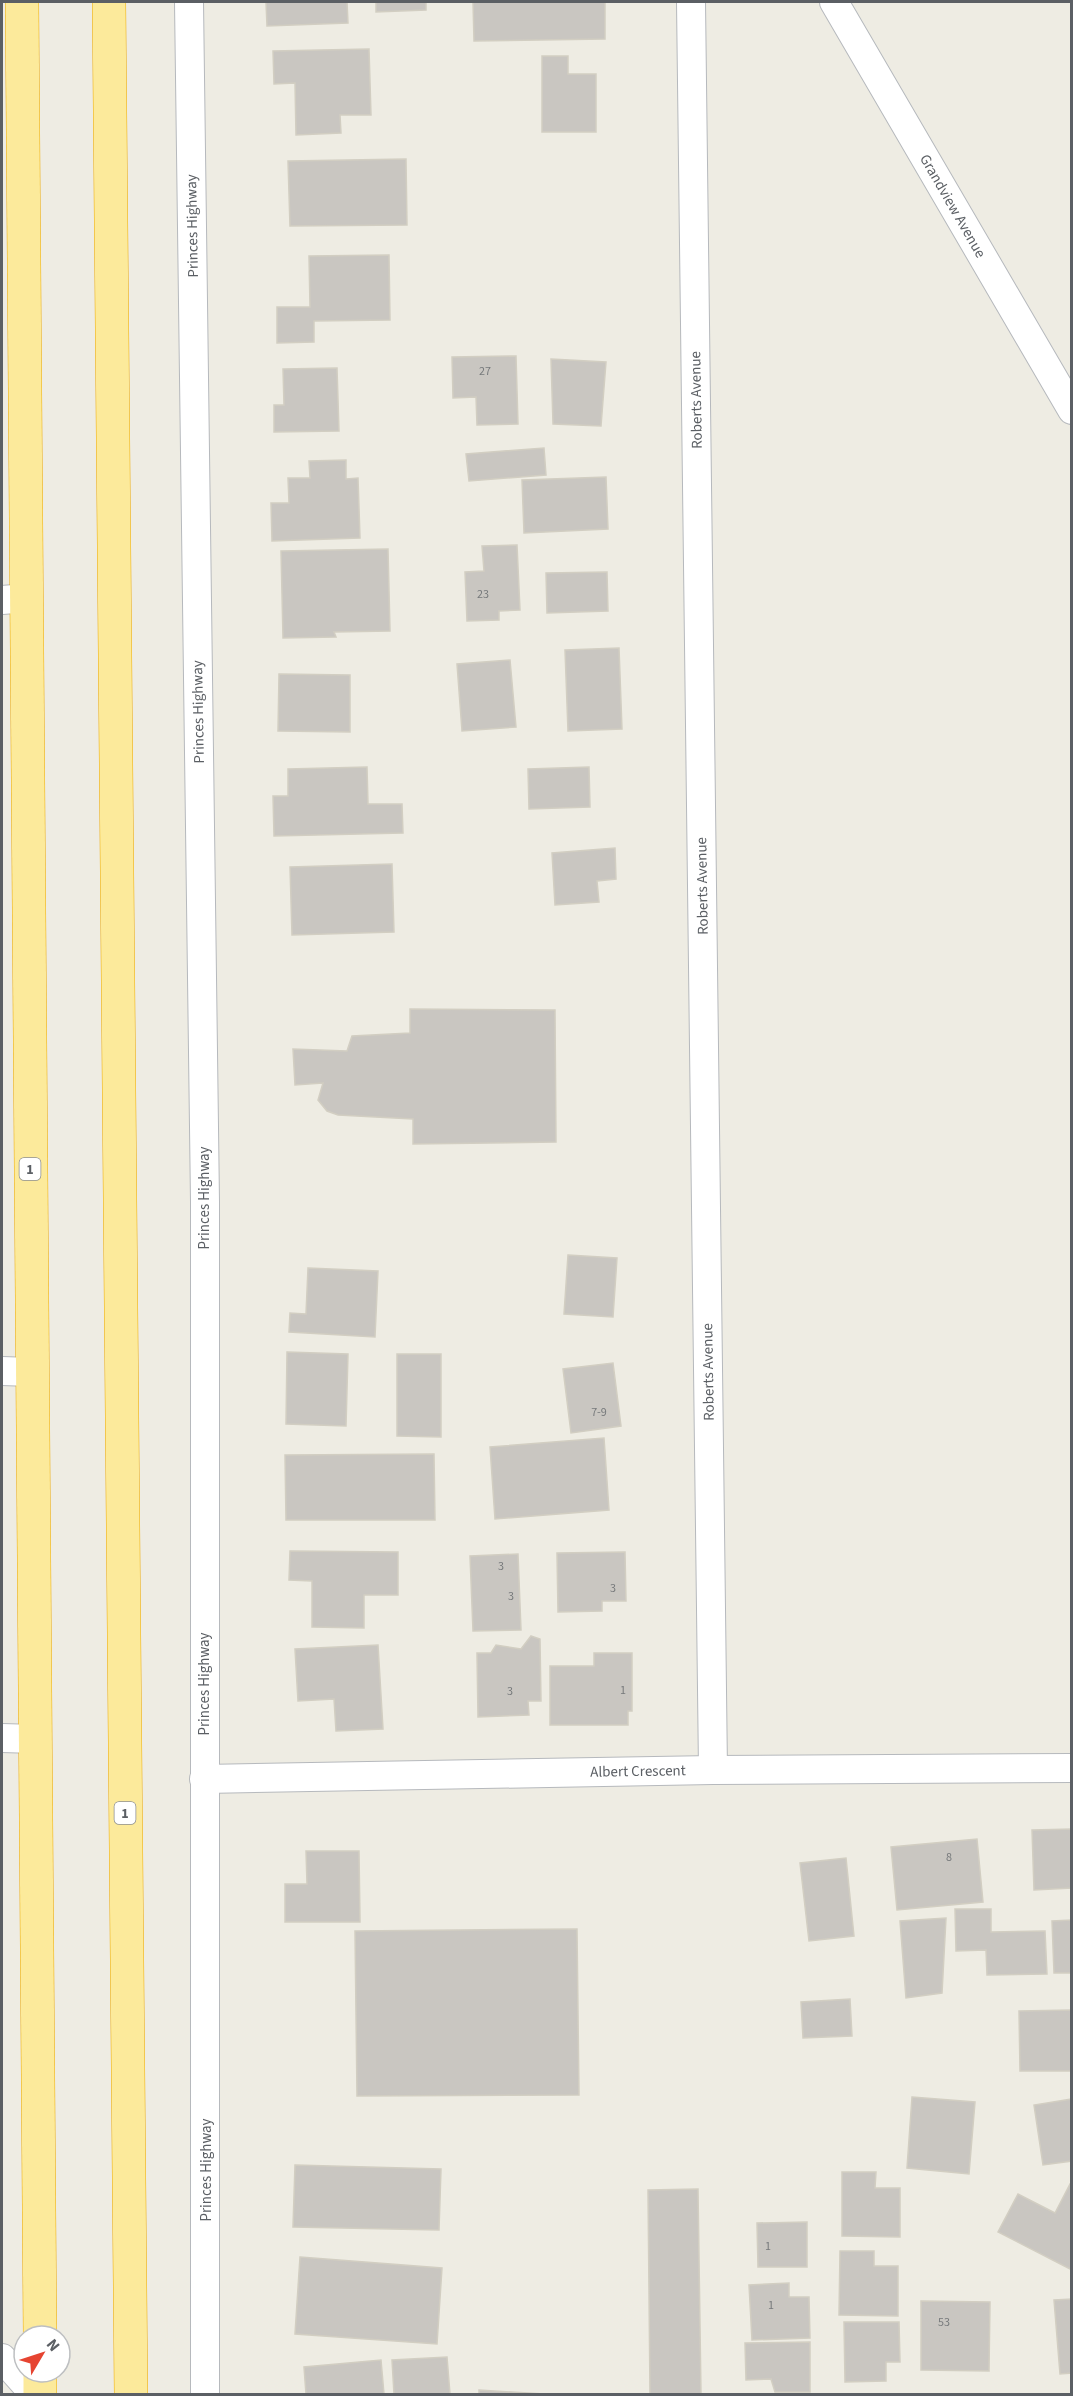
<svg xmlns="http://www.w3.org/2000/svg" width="1073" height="2396" font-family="'Source Sans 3',sans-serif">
<rect width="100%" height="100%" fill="#eeece3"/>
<g fill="#c9c6c1" stroke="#d2cec2" stroke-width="1.5">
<path d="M266 2H347L348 23 267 26Z"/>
<path d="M376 2H426V10L376 12Z"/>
<path d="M473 2H605V39L474 41Z"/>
<path d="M369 49 371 115H340L341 133 296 135 295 83 274 84 273 51Z"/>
<path d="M542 56H568V74H596V132H542Z"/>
<path d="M406 159 407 225 290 226 288 161Z"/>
<path d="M389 255 390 320 314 321V342L277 343V307H310L309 256Z"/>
<path d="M516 356 518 424 477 425 476 397 453 398 452 357Z"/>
<path d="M551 359 606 362 601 426 553 424Z"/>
<path d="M337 368 339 431 274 432V405H284L283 369Z"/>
<path d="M544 448 546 475 469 481 466 454Z"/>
<path d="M346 460V479L358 478 360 538 272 541 271 503H289L288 478H310L309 461Z"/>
<path d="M606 477 608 529 524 533 522 480Z"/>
<path d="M517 545 520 610 499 611V620L467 621 465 572 484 571 482 546Z"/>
<path d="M388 549 390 631 334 632 336 637 283 638 281 551Z"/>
<path d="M607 572 608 611 547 613 546 573Z"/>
<path d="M619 648 622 729 568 731 565 650Z"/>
<path d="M510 660 516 727 462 731 457 664Z"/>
<path d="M279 674 350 675V732L278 731Z"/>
<path d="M367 767 368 804H402L403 833 274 836 273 796H288V769Z"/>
<path d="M589 767 590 807 529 809 528 769Z"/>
<path d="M615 848 616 879 597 881 599 902 555 905 552 853Z"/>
<path d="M392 864 394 932 292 935 290 867Z"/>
<path d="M410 1009 555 1010 556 1142 413 1144V1119L338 1115 327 1111 318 1100 323 1083 295 1085 293 1049 347 1051 352 1036 410 1033Z"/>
<path d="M568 1255 617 1258 613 1317 564 1314Z"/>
<path d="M308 1268 378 1271 375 1337 289 1332 290 1313 306 1314Z"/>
<path d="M287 1352 348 1354 346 1426 286 1424Z"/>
<path d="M397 1354H441V1437L397 1436Z"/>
<path d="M613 1363 621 1426 571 1433 563 1369Z"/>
<path d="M604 1438 609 1510 495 1519 490 1447Z"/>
<path d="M434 1454 435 1520H286L285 1455Z"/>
<path d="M290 1551 398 1552V1595H364V1628L312 1627V1581L289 1580Z"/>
<path d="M625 1552 626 1601H602V1611L558 1612 557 1553Z"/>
<path d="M518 1554 521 1630 473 1631 470 1556Z"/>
<path d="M531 1636 540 1639 541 1701H528L529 1715 478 1717 477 1653H491L496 1645 521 1649Z"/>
<path d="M378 1645 383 1729 336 1731 334 1699 298 1701 295 1649Z"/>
<path d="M594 1653H632V1711H628V1725H550V1666H594Z"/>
<path d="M1072 1829V1888L1034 1890 1032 1830Z"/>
<path d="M977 1839 983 1902 897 1910 891 1847Z"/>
<path d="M306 1851H359L360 1922H285V1884H307Z"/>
<path d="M846 1858 854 1936 809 1941 800 1863Z"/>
<path d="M955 1909H991V1932L1045 1931 1047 1974 987 1975 986 1950 956 1951Z"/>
<path d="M946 1918 942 1993 906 1998 900 1921Z"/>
<path d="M1072 1920V1973H1054L1052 1921Z"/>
<path d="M577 1929 579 2095 357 2096 355 1931Z"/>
<path d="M850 1999 852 2036 803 2038 801 2002Z"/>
<path d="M1072 2010V2071H1020L1019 2011Z"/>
<path d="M912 2097 975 2102 969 2174 907 2168Z"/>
<path d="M1072 2099V2161L1043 2165 1034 2105Z"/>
<path d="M295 2165 441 2169 439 2230 293 2227Z"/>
<path d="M842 2172H876L875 2188H900V2237L842 2236Z"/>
<path d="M1070 2184 1072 2185V2270L998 2232 1018 2194 1055 2213Z"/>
<path d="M698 2189 701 2394H650L648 2190Z"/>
<path d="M807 2222V2267H758L757 2223Z"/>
<path d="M840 2251H874V2266H898V2316L839 2315Z"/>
<path d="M300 2257 442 2268 437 2344 295 2334Z"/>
<path d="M789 2283V2297H809L810 2338 752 2340 749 2285Z"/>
<path d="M1072 2299V2373L1060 2374 1054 2300Z"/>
<path d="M921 2301 990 2302 989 2371 921 2370Z"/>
<path d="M844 2322H899L900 2362H886V2381L845 2382Z"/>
<path d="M810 2342V2392H775L771 2379 746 2380 745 2343Z"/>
<path d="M447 2357 450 2394H394L392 2360Z"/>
<path d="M381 2360 384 2394H306L304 2367Z"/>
<path d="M479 2390 544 2394H479Z"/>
</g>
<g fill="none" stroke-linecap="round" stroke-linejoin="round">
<g stroke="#b6b9bd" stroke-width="30">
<g id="minor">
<path d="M189 2 205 1202V2394"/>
<path d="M691 2 713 1770"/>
<path d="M834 2 1072 410"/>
<path d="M2 600 27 598"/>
<path d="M2 1371 31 1372"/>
<path d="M2 1738 35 1739"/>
<path d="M204 1779 713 1770 1072 1768"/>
<path d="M2 2358 34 2394"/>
</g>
</g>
<g stroke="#edaa04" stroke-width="34">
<g id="trunk">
<path d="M22 2 40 2336"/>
<path d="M109 2 131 2394"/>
<path d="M40 2372V2394"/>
</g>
</g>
<use href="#minor" stroke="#fff" stroke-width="28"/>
<use href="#trunk" stroke="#fcea9b" stroke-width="33"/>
</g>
<g text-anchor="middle" stroke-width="4.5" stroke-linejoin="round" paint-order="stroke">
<g font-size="12" fill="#76797b">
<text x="485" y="375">27</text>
<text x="483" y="598">23</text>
<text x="599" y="1416">7-9</text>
<text x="501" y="1570">3</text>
<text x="613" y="1592">3</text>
<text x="511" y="1600">3</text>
<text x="623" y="1694">1</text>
<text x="510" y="1695">3</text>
<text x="949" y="1861">8</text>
<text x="768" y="2250">1</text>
<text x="771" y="2309">1</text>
<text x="944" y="2326">53</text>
</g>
<g fill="#fff" stroke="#8c8f92" stroke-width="1.5">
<rect x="19.5" y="1158" width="21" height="22" rx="4.5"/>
<rect x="114.5" y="1802" width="21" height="22" rx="4.5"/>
</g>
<g font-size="14" font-weight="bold" fill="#5b5f64">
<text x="30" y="1174">1</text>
<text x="125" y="1818">1</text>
</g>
<g font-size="15" fill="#5b5f64" stroke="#fff">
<text transform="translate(953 206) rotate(60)" y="5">Grandview Avenue</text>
<text transform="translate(192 226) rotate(-91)" y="5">Princes Highway</text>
<text transform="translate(696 400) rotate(-91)" y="5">Roberts Avenue</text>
<text transform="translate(198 712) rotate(-91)" y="5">Princes Highway</text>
<text transform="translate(702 886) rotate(-91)" y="5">Roberts Avenue</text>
<text transform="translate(204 1198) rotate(-90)" y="5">Princes Highway</text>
<text transform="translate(708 1372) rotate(-91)" y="5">Roberts Avenue</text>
<text transform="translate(204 1684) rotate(-90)" y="5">Princes Highway</text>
<text transform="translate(638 1771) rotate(-1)" y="5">Albert Crescent</text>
<text transform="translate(206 2170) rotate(-90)" y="5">Princes Highway</text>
</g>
</g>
<rect width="1073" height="2396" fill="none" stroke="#5b5f64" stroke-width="6"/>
<g transform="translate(42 2354) rotate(51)"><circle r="28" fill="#ffffff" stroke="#bdbfc1" stroke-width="1.5"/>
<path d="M0-4.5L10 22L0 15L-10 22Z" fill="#e64431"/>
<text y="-9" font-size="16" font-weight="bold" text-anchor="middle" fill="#5b5f64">N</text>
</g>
</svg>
